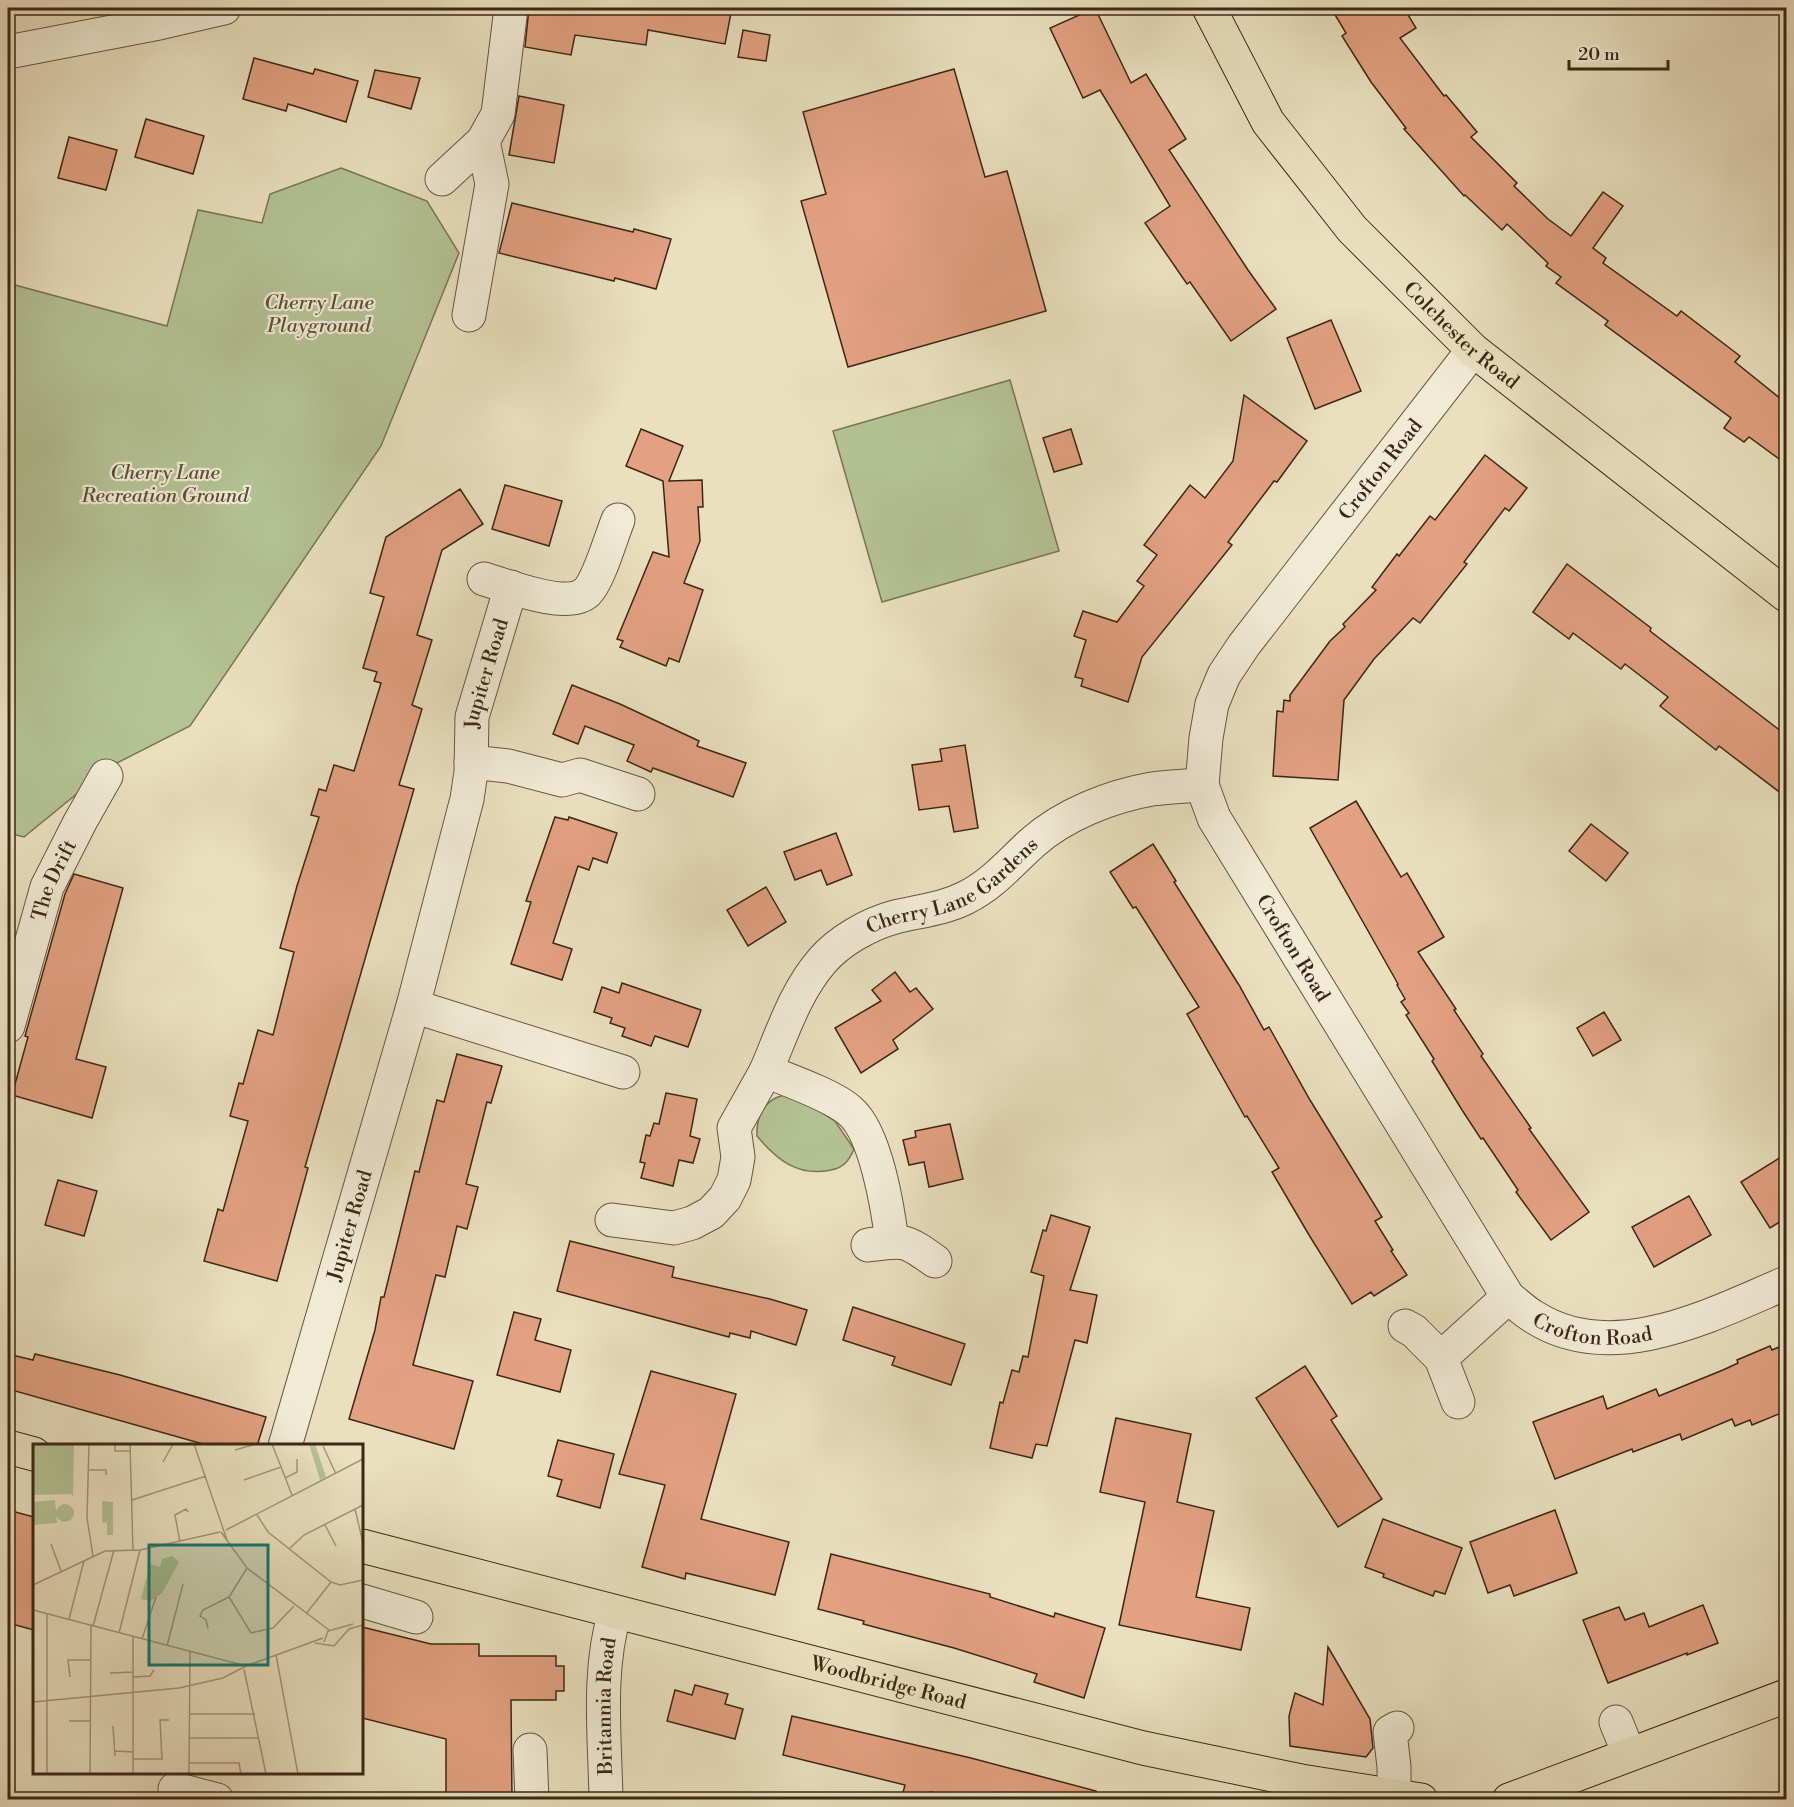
<svg xmlns="http://www.w3.org/2000/svg" width="1794" height="1807" font-family="'Libre Bodoni',serif">
<rect width="100%" height="100%" fill="#eae0c0"/>
<filter id="stains"><feTurbulence type="fractalNoise" baseFrequency=".00333" numOctaves="4"/><feColorMatrix values="0 0 0 0 .2 0 0 0 0 .09 0 0 0 0 .02 0 0 0 .5 -.17"/></filter>
<radialGradient id="worn" r=".72"><stop offset=".6" stop-color="#630" stop-opacity="0"/><stop offset="1" stop-color="#630" stop-opacity=".3"/></radialGradient>
<g fill="#b4c395" stroke="#787555" stroke-width="1.5">
<path d="M341 168 427 201 459 253 381 446 190 726 111 766 24 837 8 833V296L11 284 167 326 198 210 262 223 270 194Z"/>
<path d="M1010 380 1059 551 882 602 833 431Z"/>
<path d="M784 1095 802 1100 835 1121 854 1149C849 1161 843 1168 831 1170 798 1177 777 1160 757 1136 756 1116 764 1100 784 1095Z"/>
</g>
<g fill="#e2a181" stroke="#3c2715" stroke-width="1.5">
<path d="M529 8H732L725 44 648 30 646 45 575 35 571 55 525 47Z"/>
<path d="M1095 8 1131 83 1146 74 1186 139 1169 150 1248 270 1276 309 1231 341 1190 282 1187 284 1145 223 1170 206 1100 90 1083 98 1050 28Z"/>
<path d="M1331 8H1404L1416 28 1400 38 1444 96 1446 95 1477 132 1471 137 1517 183 1514 186 1548 219 1571 236 1603 192 1623 206 1593 248 1606 258 1603 263 1677 316 1681 311 1740 356 1735 362 1786 403V464L1749 437 1744 442 1724 428 1731 418 1605 325 1608 321 1556 283 1561 277 1546 266 1548 263 1507 224 1502 230 1465 195 1464 196 1404 129 1406 128 1371 82 1342 36 1346 33Z"/>
<path d="M743 30 770 35 766 61 738 57Z"/>
<path d="M254 58 313 74 315 69 358 81 346 122 288 104 286 111 243 99Z"/>
<path d="M954 69 985 177 1007 171 1046 311 848 367 801 201 826 194 803 112Z"/>
<path d="M375 70 420 78 411 109 368 97Z"/>
<path d="M519 96 564 105 554 163 509 155Z"/>
<path d="M146 119 204 136 193 174 135 157Z"/>
<path d="M69 137 117 150 106 190 58 178Z"/>
<path d="M512 203 633 232 634 229 671 239 656 289 615 278 614 281 499 253Z"/>
<path d="M1331 320 1361 391 1315 409 1287 338Z"/>
<path d="M1244 395 1307 441 1277 482 1274 481 1228 542 1232 545 1142 657 1128 702 1081 686 1083 679 1075 677 1086 640 1074 636 1083 611 1117 622 1144 586 1137 581 1157 555 1144 545 1190 485 1205 498 1233 461Z"/>
<path d="M641 429 683 446 669 481 702 480 703 507H698L700 541 684 583 703 590 679 662 669 658 666 666 620 647 623 641 617 639 653 552 669 557 663 481 626 466Z"/>
<path d="M1071 429 1082 464 1054 472 1043 438Z"/>
<path d="M1485 455 1527 488 1509 511 1505 508 1464 562 1467 564 1420 623 1413 618 1374 659 1344 700 1338 780 1273 776 1277 711 1283 712 1284 700 1290 701V695L1330 641 1345 627 1343 624 1376 590 1372 587 1397 554 1399 556 1430 516 1435 520Z"/>
<path d="M505 485 562 501 549 546 492 529Z"/>
<path d="M460 489 483 524 442 550 417 635 432 640 412 705 422 709 399 785 414 789 305 1167 308 1168 277 1281 204 1261 218 1209 223 1211 248 1121 230 1116 239 1083 243 1084 258 1030 273 1035 294 952 280 948 297 886 319 817 311 815 319 789 326 791 334 765 354 771 381 683 374 681 377 672 363 668 384 597 370 593 386 537Z"/>
<path d="M1567 564 1651 628 1650 631 1786 735V797L1719 746 1716 750 1660 706 1668 697 1625 664 1621 669 1573 633 1569 639 1533 612Z"/>
<path d="M572 685 620 704 699 741 697 746 746 763 733 797 653 768 651 772 627 761 634 745 585 726 578 744 553 734Z"/>
<path d="M965 745 978 828 954 832 949 806 919 810 912 765 942 761 940 749Z"/>
<path d="M1356 801 1401 877 1407 873 1444 937 1418 952 1456 1009 1454 1010 1483 1054 1481 1056 1531 1128 1529 1129 1589 1212 1551 1240 1516 1192 1518 1190 1483 1138 1481 1139 1462 1110 1432 1061 1434 1059 1406 1015 1409 1013 1401 1002 1405 999 1397 985 1398 984 1310 828Z"/>
<path d="M555 817 568 820 569 817 617 833 607 863 593 858 589 870 578 866 553 943 572 949 562 980 511 964 531 902 526 901Z"/>
<path d="M1591 824 1628 853 1606 881 1569 851Z"/>
<path d="M836 833 852 875 827 885 821 870 795 880 784 852Z"/>
<path d="M1153 844 1176 881 1174 882 1239 985 1264 1030 1269 1027 1310 1100 1382 1217 1375 1221 1393 1250 1391 1251 1407 1275 1374 1296 1371 1292 1352 1304 1309 1235 1272 1172 1279 1168 1247 1116 1245 1117 1187 1014 1199 1007 1136 907 1133 908 1110 872Z"/>
<path d="M74 874 123 888 76 1059 106 1067 92 1118 12 1095 28 1037 25 1036 65 894Z"/>
<path d="M766 887 786 922 748 946 727 910Z"/>
<path d="M895 972 910 992 916 988 933 1009 893 1040 898 1049 861 1073 835 1028 881 1001 872 990Z"/>
<path d="M622 983 701 1010 688 1047 655 1036 651 1046 622 1036 625 1028 610 1023 612 1018 594 1012 602 987 619 993Z"/>
<path d="M1604 1012 1621 1040 1593 1056 1577 1028Z"/>
<path d="M457 1054 502 1066 491 1103 487 1102 466 1184 478 1187 467 1229 457 1226 445 1277 436 1275 413 1365 473 1381 454 1449 349 1419 375 1330 381 1297H384L415 1171 419 1172 437 1100 444 1102Z"/>
<path d="M666 1093 697 1099 690 1136 700 1139 693 1163 679 1160 673 1186 641 1178 645 1163 640 1162 646 1135 650 1136 654 1123 659 1124Z"/>
<path d="M950 1124 963 1179 929 1187 924 1162 909 1165 903 1140 916 1137 915 1131Z"/>
<path d="M1786 1154V1218L1770 1228 1741 1182Z"/>
<path d="M58 1180 97 1191 84 1236 45 1225Z"/>
<path d="M1689 1196 1711 1235 1654 1267 1632 1227Z"/>
<path d="M1051 1215 1090 1227 1070 1290 1097 1295 1087 1343 1075 1340 1047 1446 1036 1444 1032 1458 990 1448 1000 1402 1003 1403 1012 1370 1019 1372 1023 1356 1028 1357 1044 1276 1031 1272 1043 1230 1046 1231Z"/>
<path d="M570 1241 674 1267 672 1277 770 1299 807 1310 796 1345 751 1331 750 1338 730 1333 729 1337 557 1291Z"/>
<path d="M853 1307 965 1344 951 1385 892 1365 895 1357 843 1340Z"/>
<path d="M514 1312 541 1319 535 1340 571 1350 560 1392 497 1375Z"/>
<path d="M1786 1344V1411L1752 1425 1750 1420 1735 1426 1732 1419 1682 1440 1680 1434 1633 1452 1632 1449 1555 1479 1533 1422 1603 1396 1607 1409 1656 1389 1659 1396 1723 1370 1738 1363 1737 1360 1770 1346 1772 1350Z"/>
<path d="M8 1354 33 1360 35 1354 120 1375 266 1417 257 1446H210L8 1389Z"/>
<path d="M1305 1366 1337 1416 1331 1420 1382 1499 1338 1527 1256 1398Z"/>
<path d="M651 1371 736 1394 701 1519 789 1542 775 1595 686 1573 685 1579 642 1567 665 1485 619 1474Z"/>
<path d="M1116 1418 1191 1434 1177 1502 1214 1511 1196 1597 1250 1608 1241 1650 1119 1625 1145 1502 1100 1492Z"/>
<path d="M558 1440 614 1454 600 1508 557 1496 562 1480 548 1476Z"/>
<path d="M8 1510 34 1517V1630L8 1623Z"/>
<path d="M1555 1510 1577 1573 1514 1596 1510 1585 1488 1593 1470 1542Z"/>
<path d="M1383 1519 1462 1548 1445 1594 1435 1591 1433 1596 1383 1577 1384 1574 1365 1567Z"/>
<path d="M831 1554 990 1594V1597L1054 1617 1055 1613 1105 1628 1084 1698 1034 1682 1037 1674 954 1648 863 1624 864 1621 818 1609Z"/>
<path d="M1703 1605 1718 1643 1687 1655V1653L1608 1683 1583 1620 1619 1607 1625 1620 1644 1613 1649 1627Z"/>
<path d="M362 1627 431 1644H479V1656H556V1666H564V1691H556V1700H511L512 1800H446V1739L362 1718Z"/>
<path d="M1328 1647 1370 1719 1373 1748 1366 1757 1290 1746 1289 1716 1295 1693 1323 1705Z"/>
<path d="M695 1685 728 1694 725 1704 743 1709 735 1739 667 1721 675 1690 692 1695Z"/>
<path d="M792 1716 971 1758 1096 1791 1094 1800H973L930 1792 929 1800H901L905 1785 783 1755Z"/>
</g>
<g fill="none" stroke-linecap="round" stroke-linejoin="round">
<g stroke="#685540" stroke-width="35">
<g id="minor">
<path d="M8 52 159 23 224 8"/>
<path d="M442 179 483 141 498 114 511 8"/>
<path d="M469 315 492 184 483 141"/>
<path id="s1" d="M1473 350 1244 645 1224 675 1212 704 1206 738 1202 785 1214 818 1508 1297C1517 1304 1525 1312 1534 1317 1612 1367 1711 1315 1786 1283"/>
<path d="M484 579C507 586 568 610 587 592 599 580 611 537 618 520"/>
<path d="M471 762 508 766 562 780 580 775 638 794"/>
<path d="M413 1006 623 1072"/>
<path id="s2" d="M8 1026 47 887 80 822 106 776"/>
<path d="M612 1220 674 1228 692 1223 711 1213 725 1198 734 1180 738 1157 734 1128 766 1071"/>
<path id="s3" d="M892 1242C888 1209 876 1133 850 1111 834 1096 788 1080 766 1071 782 1034 795 992 822 961 839 941 869 924 895 917 919 911 943 909 965 898 993 884 1010 863 1032 843 1063 815 1111 796 1152 789 1168 787 1185 786 1202 785"/>
<path d="M868 1245C905 1240 904 1239 935 1261"/>
<path d="M1405 1326 1414 1331 1441 1358"/>
<path d="M1458 1402 1441 1358 1508 1297"/>
<path id="s4" d="M285 1446 413 1006 467 799 471 772 472 717 511 587"/>
<path d="M362 1601 416 1617"/>
<path d="M1616 1722 1629 1754"/>
<path d="M530 1750 532 1800"/>
<path d="M175 1789 217 1800"/>
<path d="M1394 1795V1767L1390 1732 1397 1728"/>
<path id="s5" d="M606 1800C605 1737 597 1672 615 1612"/>
</g>
</g>
<g stroke="#3c2715" stroke-width="35">
<g id="major">
<path id="s6" d="M1209 8 1268 122 1352 229 1473 350 1786 595"/>
<path d="M8 1447 34 1454"/>
<path id="s7" d="M362 1546 1143 1748 1301 1781 1421 1800"/>
<path d="M1509 1800 1786 1696"/>
</g>
</g>
<use href="#minor" stroke="#f1ebd6" stroke-width="33"/>
<use href="#major" stroke="#eae0c0" stroke-width="33"/>
</g>
<g text-anchor="middle" stroke-width="4.5" stroke-linejoin="round" paint-order="stroke">
<g font-size="20" font-style="italic" fill="#5a4e35" stroke="#f1ebd6">
<text x="319" y="309">Cherry Lane<tspan x="319" dy="23">Playground</tspan></text>
<text x="165" y="479">Cherry Lane<tspan x="165" dy="23">Recreation Ground</tspan></text>
</g>
<g font-size="20" fill="#3c2715" stroke="#f1ebd6">
<text dy="7" stroke="none"><textPath href="#s6" startOffset="417">Colchester Road</textPath></text>
<text transform="translate(1380 469) rotate(-52)" y="7">Crofton Road</text>
<text dy="7" stroke="none"><textPath href="#s4" startOffset="800">Jupiter Road</textPath></text>
<text dy="7" stroke="none"><textPath href="#s2" startOffset="153">The Drift</textPath></text>
<text dy="7" stroke="none"><textPath href="#s3" startOffset="510">Cherry Lane Gardens</textPath></text>
<text dy="7" stroke="none"><textPath href="#s1" startOffset="710">Crofton Road</textPath></text>
<text dy="7" stroke="none"><textPath href="#s4" startOffset="230">Jupiter Road</textPath></text>
<text dy="7" stroke="none"><textPath href="#s1" startOffset="1214">Crofton Road</textPath></text>
<text dy="7" stroke="none"><textPath href="#s7" startOffset="544">Woodbridge Road</textPath></text>
<text dy="7" stroke="none"><textPath href="#s5" startOffset="94">Britannia Road</textPath></text>
</g>
</g>
<g transform="translate(33 1444)">
<rect width="330" height="330" fill="#eae0c0"/>
<path d="M0 0H41L40 53 38 50 0 51ZM276 0H282L293 33 287 36ZM22 56 24 79 0 81V58ZM69 57 80 58V91H74V79L69 78ZM23 69a9 9 0 1 1 18 0a9 9 0 1 1-18 0ZM139 112 146 118 129 149 118 157 108 155 117 120 127 123 129 115Z" fill="#b4c395"/>
<path fill="none" stroke="#a4967c" stroke-width="1.5" d="M56 0 54 74 60 112M82 0V7H98M97 0 100 107M161 0 194 96M239 0 259 51M290 2 303 30M202 6 223 0M130 18 140 0M55 26H73V31M252 34 264 28V15M211 36 248 23M99 56 173 32M322 65 330 99M224 71 235 88 298 138 307 141 330 136M292 81 303 102M193 86 330 15M188 88 214 124 296 186M147 98 142 71 153 65 155 68M18 100 28 127M256 105 271 91 330 61M214 124 196 153 218 189 240 184 261 162M0 141 72 107 107 106 187 88M0 166 213 222 290 194M273 170 298 138M36 175 51 117M60 182 81 106M175 184 173 176 167 172 170 166 196 153M86 189 107 106M109 195 123 153M291 198 295 187 320 180M282 199 301 202 316 185 330 181M134 202 150 140M243 211 265 330M211 225 233 330M77 229 100 228M37 233 35 216H57M100 233 117 232 121 226M0 258 146 244 190 234 213 222M156 270H222M36 277H57M80 282 82 312M156 294H226M82 307 100 308M100 315H129L127 276H136M156 319H206L208 330M14 330V169M57 330 58 181M100 330V193M156 330 157 208"/>
<path fill="#0f766e" fill-opacity="0.15" stroke="#0f766e" stroke-width="3" d="M116 101H235V221H116Z"/>
<rect width="330" height="330" fill="none" stroke="#3c2715" stroke-width="3"/>
</g>
<rect width="1794" height="1807" fill="none" stroke="#eae0c0" stroke-width="30"/>
<rect x="9" y="9" width="1776" height="1789" fill="none" stroke="#3c2715" stroke-width="3"/>
<rect x="15" y="15" width="1764" height="1777" fill="none" stroke="#3c2715" stroke-width="1.5"/>
<path d="M1569 60v9h99v-9" fill="none" stroke="#3c2715" stroke-width="3"/>
<text x="1578" y="60" font-size="18" fill="#3c2715" stroke="#f1ebd6" stroke-width="4.5" paint-order="stroke">20 m</text>
<rect width="100%" height="100%" filter="url(#stains)"/>
<rect width="100%" height="100%" fill="url(#worn)"/>
</svg>
